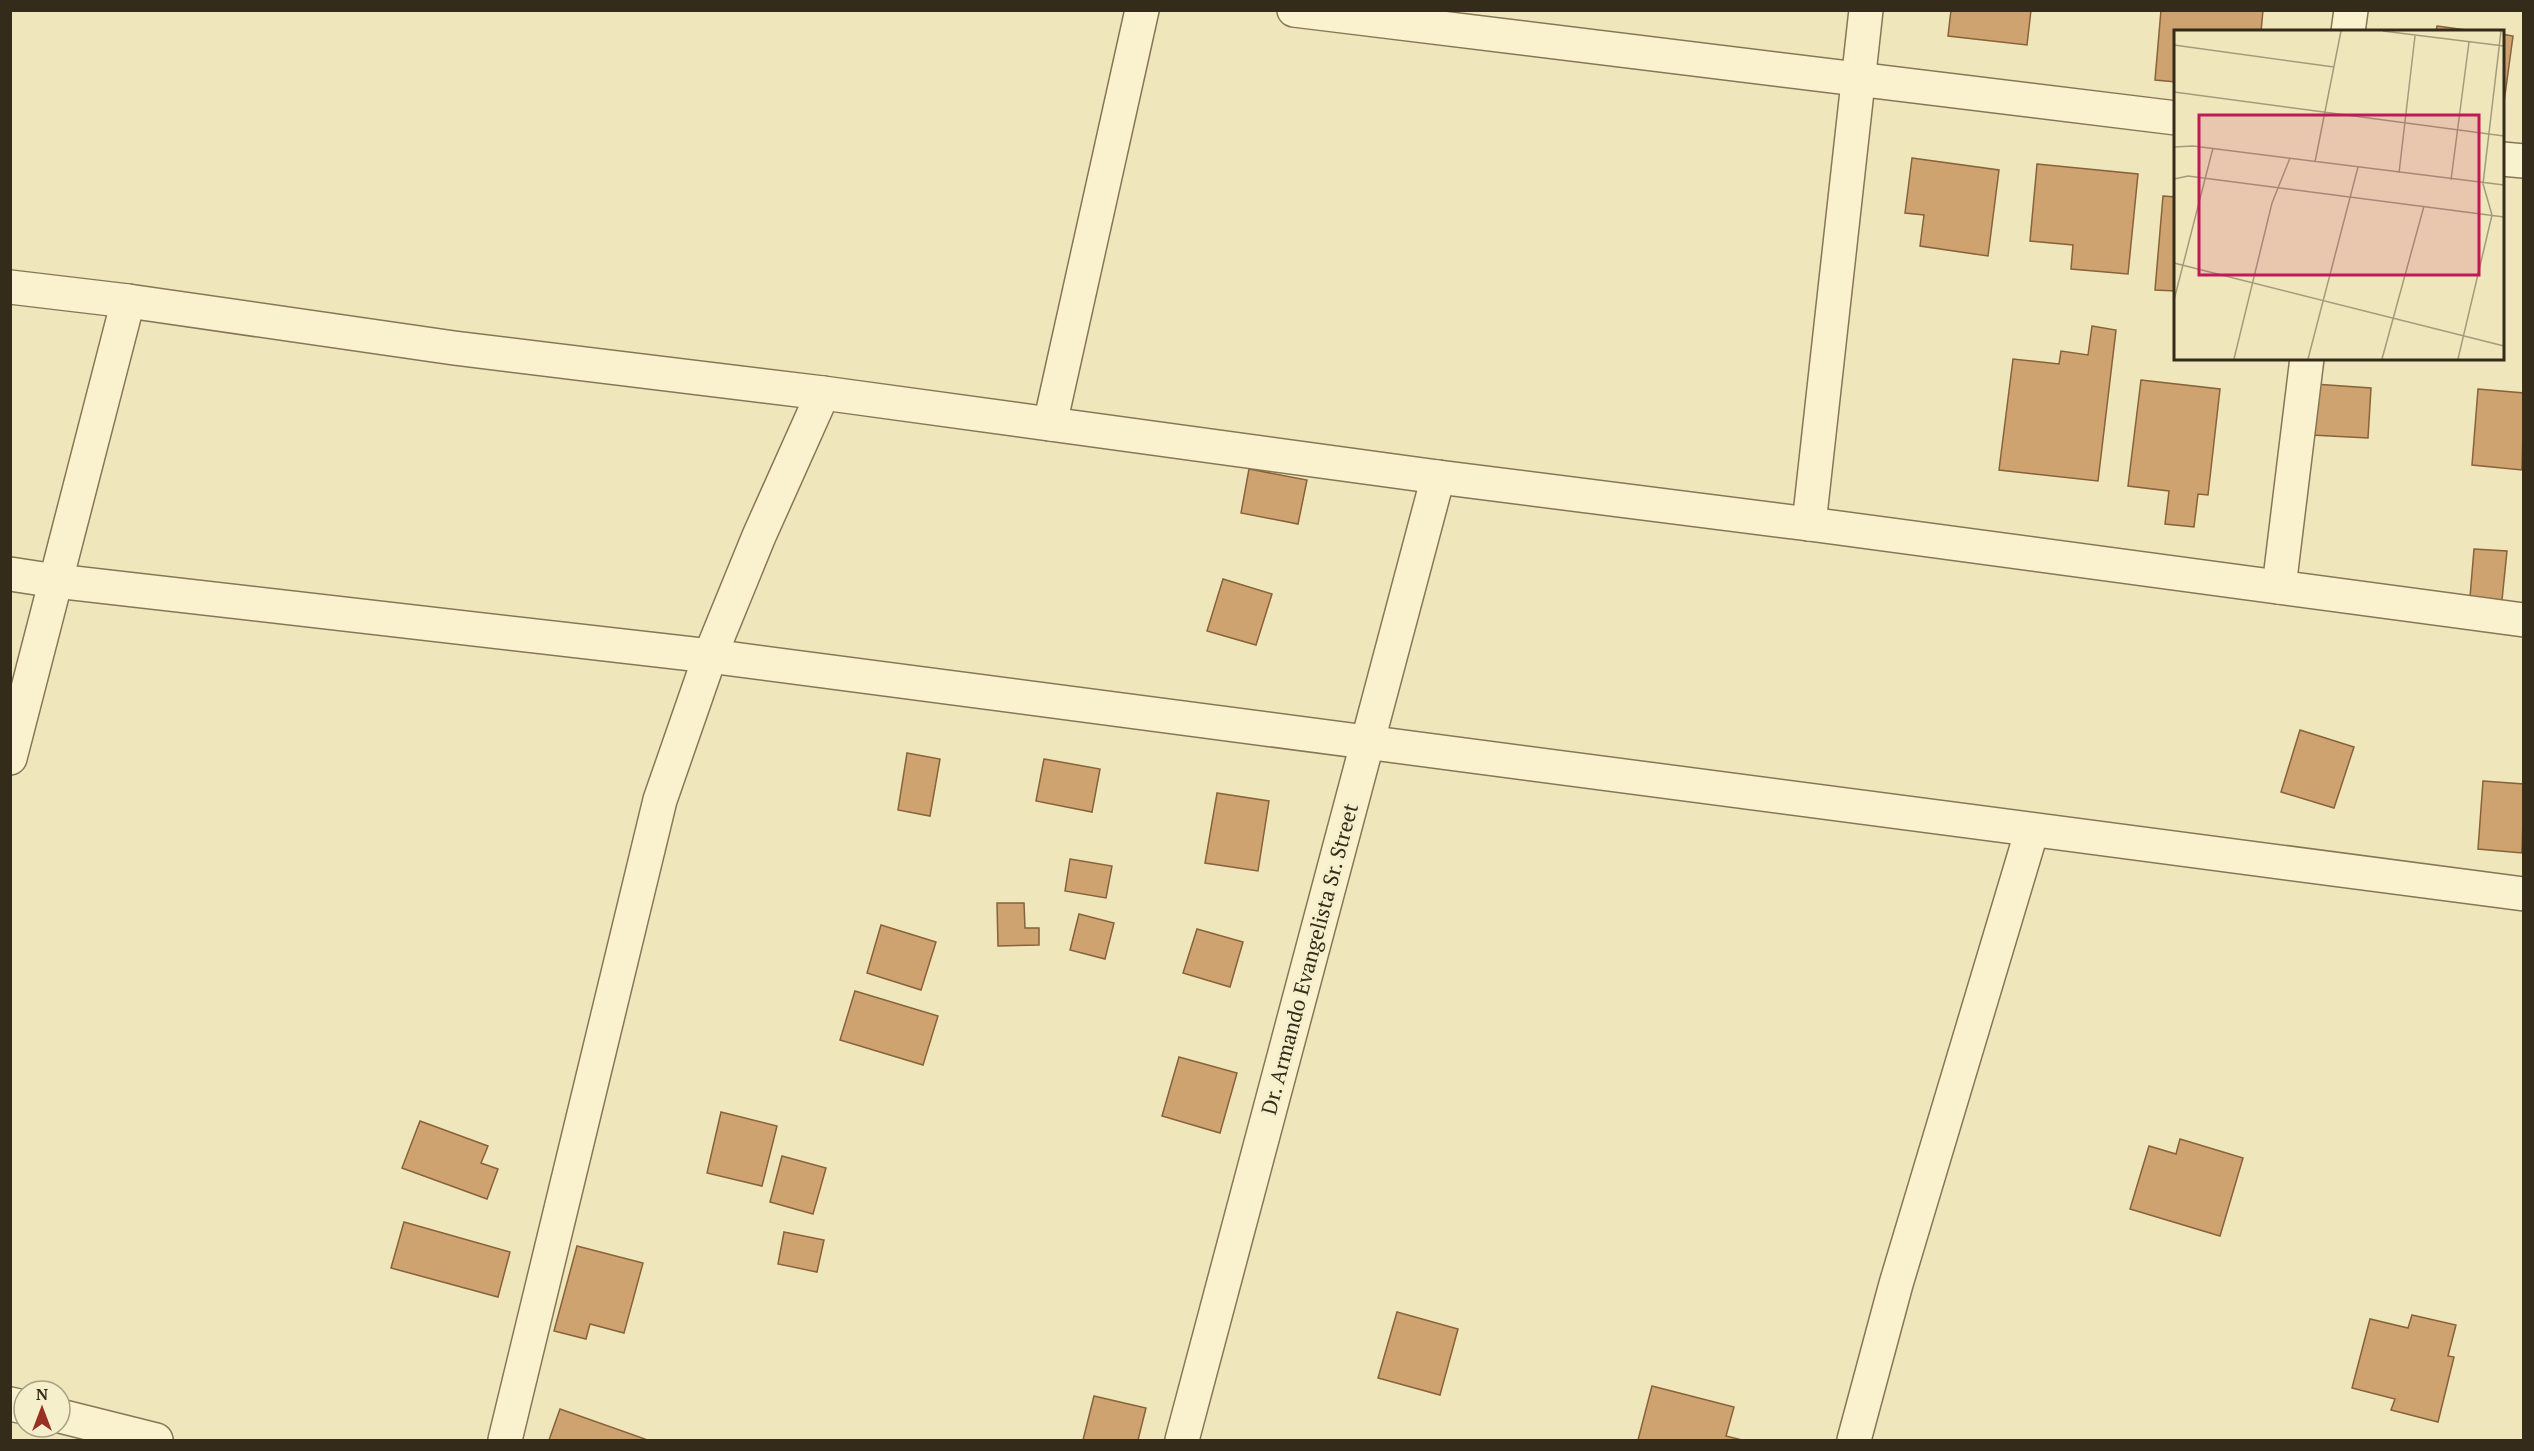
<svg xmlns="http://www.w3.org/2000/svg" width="2534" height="1451" font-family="'PT Serif',serif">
<rect width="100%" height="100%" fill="#efe6bc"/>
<g fill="#cfa370" stroke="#87623a" stroke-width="1.5">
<path d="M1951 10H2031L2027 45 1948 36Z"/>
<path d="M2161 10H2263L2261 32H2176V82L2155 80Z"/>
<path d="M2437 26 2481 32H2436Z"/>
<path d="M2502 34 2513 36 2502 117Z"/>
<path d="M1912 158 1999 170 1988 256 1920 246 1924 215 1905 213Z"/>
<path d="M2037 164 2138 174 2128 274 2071 269 2073 245 2030 241Z"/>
<path d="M2163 196 2176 197V291L2155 290Z"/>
<path d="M2092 326 2116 330 2098 481 1999 470 2013 359 2059 364 2061 351 2088 355Z"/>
<path d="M2141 380 2220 389 2208 495 2198 494 2194 527 2165 524 2169 491 2128 486Z"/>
<path d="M2314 384 2371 388 2368 438 2311 435Z"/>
<path d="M2478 389 2524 393 2522 470 2472 465Z"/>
<path d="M1249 469 1307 480 1298 524 1241 513Z"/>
<path d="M2474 549 2507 551 2502 600 2470 597Z"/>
<path d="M1223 579 1272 594 1256 645 1207 631Z"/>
<path d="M2300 730 2354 747 2334 808 2281 792Z"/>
<path d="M907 753 940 759 930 816 898 810Z"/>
<path d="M1044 759 1100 769 1092 812 1036 801Z"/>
<path d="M2483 781 2524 784 2522 853 2478 849Z"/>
<path d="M1217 793 1269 801 1258 871 1205 863Z"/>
<path d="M1070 859 1112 866 1106 898 1065 891Z"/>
<path d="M997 903H1024L1025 928H1039V945L998 946Z"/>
<path d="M1079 914 1114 923 1105 959 1070 950Z"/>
<path d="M881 925 936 942 921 990 867 973Z"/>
<path d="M1197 929 1243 942 1230 987 1183 973Z"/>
<path d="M855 991 938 1016 923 1065 840 1040Z"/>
<path d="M1179 1057 1237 1073 1220 1133 1162 1116Z"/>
<path d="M721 1112 777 1126 762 1186 707 1173Z"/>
<path d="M420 1121 488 1146 481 1163 498 1169 487 1199 402 1168Z"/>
<path d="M2180 1139 2243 1158 2220 1236 2130 1209 2149 1146 2176 1154Z"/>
<path d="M782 1156 826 1168 813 1214 770 1202Z"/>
<path d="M404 1222 510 1252 498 1297 391 1268Z"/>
<path d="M784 1232 824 1240 817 1272 778 1264Z"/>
<path d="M577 1246 643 1263 624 1333 590 1324 586 1339 554 1331Z"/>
<path d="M1397 1312 1458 1329 1440 1395 1378 1378Z"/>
<path d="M2412 1315 2456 1325 2448 1356 2454 1357 2438 1422 2391 1410 2395 1399 2352 1388 2370 1319 2408 1328Z"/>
<path d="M1652 1386 1734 1407 1726 1436 1742 1440H1638Z"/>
<path d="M1094 1396 1146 1408 1138 1440H1083Z"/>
<path d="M560 1409 645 1439 644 1440H549Z"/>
</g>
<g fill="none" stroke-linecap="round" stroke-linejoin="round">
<g stroke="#877655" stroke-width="36">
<g id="minor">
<path d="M1294 10 2176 118"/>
<path d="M2348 32 2351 10"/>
<path d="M2502 159 2524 161"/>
<path d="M10 287 128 301 454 348 823 393 1438 477 1809 524 2524 620"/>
<path d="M1050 424 1142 10"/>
<path d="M1809 524 1866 10"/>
<path d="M10 574 56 581 710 656 2524 894"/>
<path d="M2279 587 2307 358"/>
<path d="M10 758 128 301"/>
<path d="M10 1404 24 1407"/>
<path d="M60 1416 156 1440"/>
<path d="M505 1440 660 800 710 656 759 536 823 393"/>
<path d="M1182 1440 1438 477"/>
<path d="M1854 1440 1896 1284 2032 830"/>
</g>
</g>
<use href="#minor" stroke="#faf2cf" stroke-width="33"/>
</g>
<g text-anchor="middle" stroke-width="6" stroke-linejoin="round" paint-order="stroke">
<g font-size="21" fill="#352b1a" stroke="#f6efcb">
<text transform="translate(1310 959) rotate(-75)" y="7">Dr. Armando Evangelista Sr. Street</text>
</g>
</g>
<g transform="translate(2174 30)">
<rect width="330" height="330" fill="#efe6bc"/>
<path fill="none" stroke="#a59b7b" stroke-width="1.5" d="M209 1 330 16M0 15 160 37M0 62 330 106M0 117 19 116 330 155M141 132 167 1M225 143 241 6M0 149 14 146 330 187M277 150 295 12M0 233 330 316M0 270 39 118M60 329 98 173 116 128M134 329 184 137M208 329 250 176M284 329 318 185 309 154 327 1"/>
<path fill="#c2185b" fill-opacity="0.15" stroke="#c2185b" stroke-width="3" d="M25 85H305V245H25Z"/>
<rect width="330" height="330" fill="none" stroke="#352b1a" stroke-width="3"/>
</g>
<rect width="2534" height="1451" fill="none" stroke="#352b1a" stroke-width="24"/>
<g transform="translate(42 1409)"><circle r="28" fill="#f6efcb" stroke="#a9a184" stroke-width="1.5"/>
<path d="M0-4.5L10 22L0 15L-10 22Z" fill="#983123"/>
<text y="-9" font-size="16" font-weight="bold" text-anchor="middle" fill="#352b1a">N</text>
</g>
</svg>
